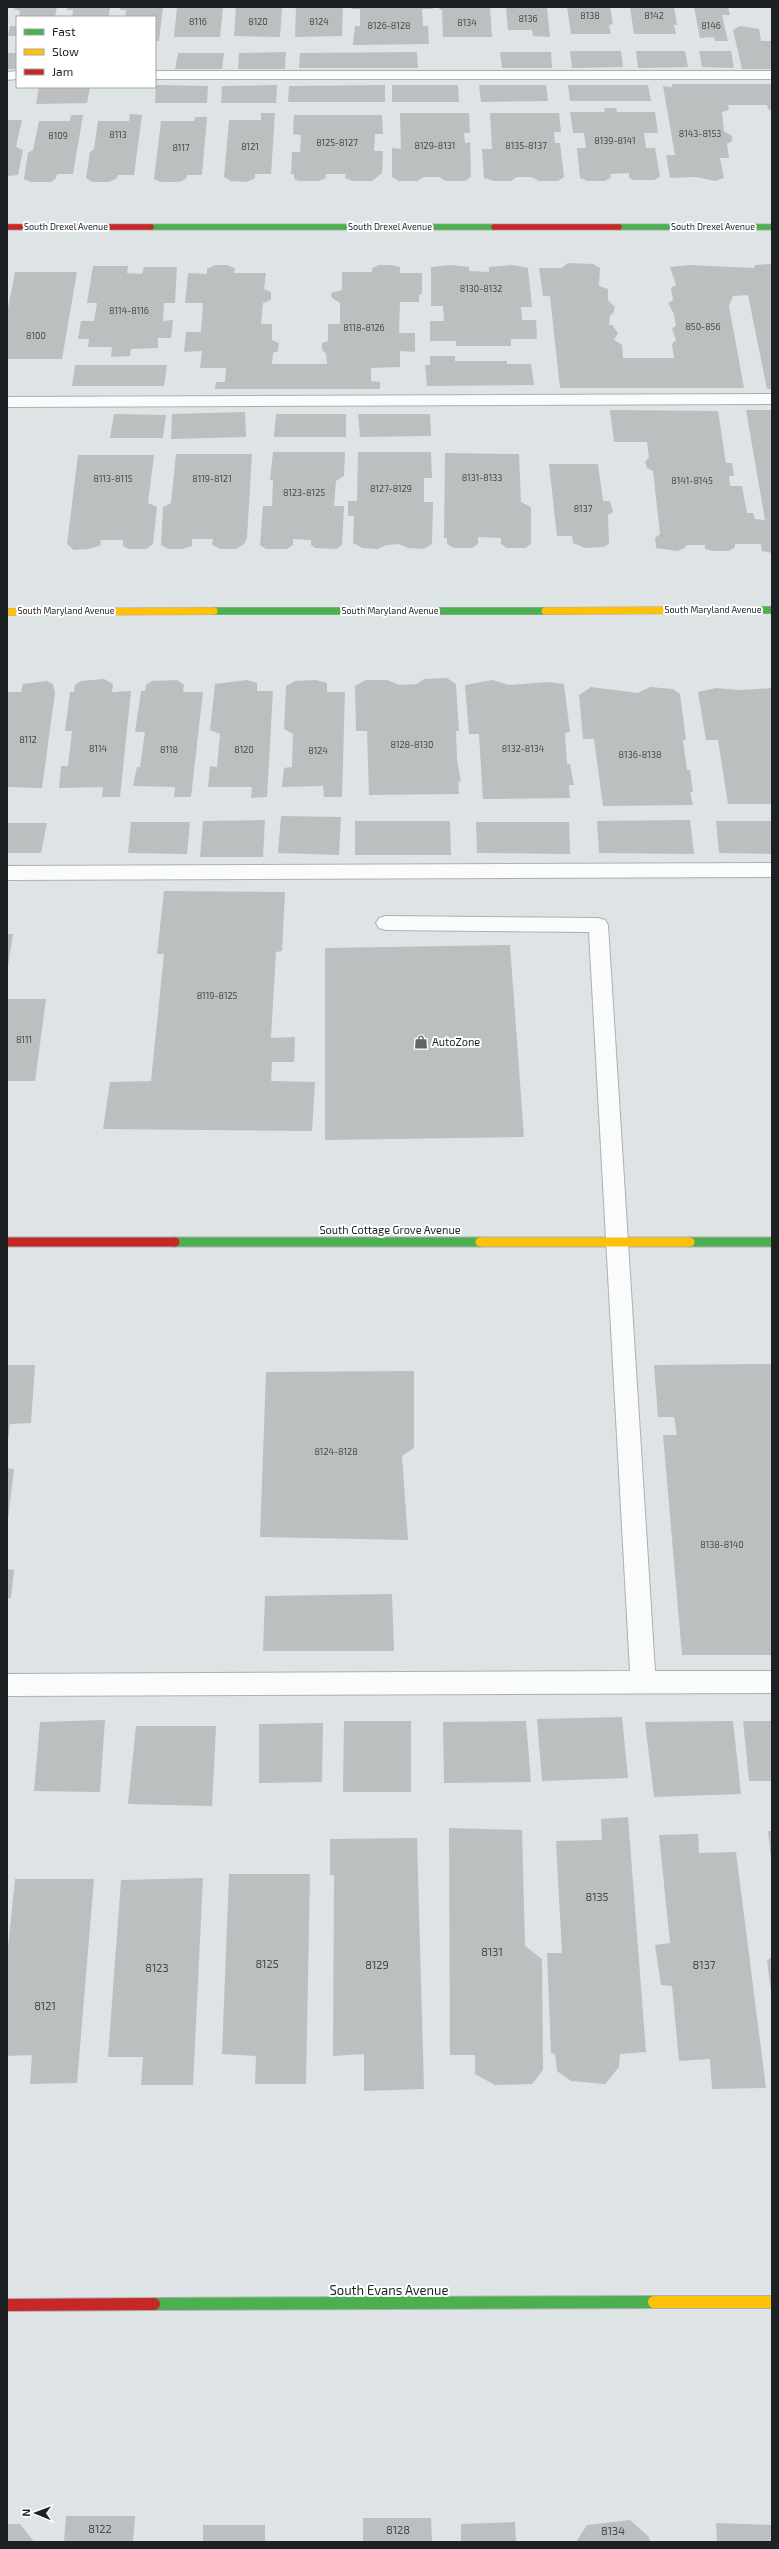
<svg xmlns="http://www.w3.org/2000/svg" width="779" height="2549" font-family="'Exo 2',sans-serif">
<rect width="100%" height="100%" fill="#dee3e6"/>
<g fill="#bcbfbf">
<path d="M14 7H57L55 17H19L20 11 14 9Z"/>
<path d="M68 7H110L109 17H72L73 10H67Z"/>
<path d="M121 7H163L159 41H155V17H125L126 10H120Z"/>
<path d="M177 7H223L220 37H174Z"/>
<path d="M236 7H282L280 37 234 36Z"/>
<path d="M296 7H343L342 36 295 37Z"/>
<path d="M352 7H433V9H422L423 26H428L429 44 353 45 355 26H360V9H352Z"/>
<path d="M439 7H490L492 37H443L442 10H440Z"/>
<path d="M506 7H547L550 37 533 36 532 30H508Z"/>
<path d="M567 7H610L613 24 609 25 611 34H571Z"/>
<path d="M630 7H674L677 25H674L676 34H634Z"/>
<path d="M694 7H728L730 15H722L728 41H715L714 37 700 38Z"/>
<path d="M10 26H17V36H8Z"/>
<path d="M740 26 759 29 761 41H772V69H742L733 30Z"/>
<path d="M570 51H621L623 67 572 68Z"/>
<path d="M636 51H685L688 67 638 68Z"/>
<path d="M699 51H731L734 68 702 67Z"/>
<path d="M286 52 285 69H238L239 53Z"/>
<path d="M417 52 418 68H299L300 53Z"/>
<path d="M500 52H551L552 68H502Z"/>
<rect x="7" y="53" width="10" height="16"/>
<path d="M178 53H224L222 69H175Z"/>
<path d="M672 84H772V111L768 109 767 105H728L729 110 722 112 724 131 732 136V141L727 144 729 158H720L724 178 715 181 696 177 670 178 666 155H675L663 86 672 87Z"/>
<path d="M156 85 208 86 207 103H155Z"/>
<path d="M277 85 276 103H221L222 86Z"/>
<path d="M385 85V102H288L289 86Z"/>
<path d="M392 85H458L459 102H392Z"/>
<path d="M479 85H546L548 101 481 102Z"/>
<path d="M568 85H648L651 101H570Z"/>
<path d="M39 87H90L87 103 36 104Z"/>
<path d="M604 108H616L617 112H655L658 133H644L646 148H655L660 177 654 180H634L629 178V173L610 174 611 178 604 181H588L580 178 577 148H586L584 133H573L570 112H605Z"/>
<path d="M261 113H275L271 174H255V178L247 182 231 181 224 177 229 120H261Z"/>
<path d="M400 113H469L470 133H464L465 143 470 142 471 177 465 181H446L439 177H424L417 181H399L392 177V148L401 149Z"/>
<path d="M490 113H559L561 132H554L555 143H560L564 177 558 181H539L531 177H517L511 181H494L484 178 482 149H492Z"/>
<path d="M130 114 142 115 134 175H118L117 178 109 182H92L86 178 90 152 94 149 98 121H129Z"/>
<path d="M71 115H83L73 174H57L56 178 51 182H31L24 179 28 153 33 150 39 121H70Z"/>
<path d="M294 115H382L383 134H375L374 151H383L382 173 372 181H352L345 178 346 174H326V178L319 181H299L294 179V174H291L292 152H300L301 135 293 134Z"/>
<path d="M195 117H207L202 175H187L186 179 179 182H161L154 179 161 121H194Z"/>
<path d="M7 120H22L16 147 23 150 18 175 7 176Z"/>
<path d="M568 263 593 264 600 268 599 286 608 289V300L615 307 613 314 610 315 609 325H612L618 333 614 340 622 345 623 358H674L672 344 676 340 672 328 676 326 674 314 668 303 673 300 671 288 676 285 670 267 689 265 754 268 755 265 772 264V389H767L748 295 733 296 729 306 744 388H560L550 296H543L539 268H562Z"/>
<path d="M215 265H227L235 268 234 273H266L264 289 271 292V300L263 303 261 324H272V340L279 343 278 351 273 353 272 364H327L326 354 322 350V343L328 341V324H340V303L332 298 331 293 342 290V272H372V268L379 265H391L400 267V273H422V294L419 295V302H400L399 333H415V352L400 351V367L371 368V381L380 382V389H215L216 382H225L226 368H200L202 351 184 352 186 332H201L203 303H185L188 273 207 274V269Z"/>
<path d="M451 265 469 267V271L489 272V267L513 265 528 268 532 307H521L522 320H536L537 339H511V346H456V341H430V321H444L443 306H431V267Z"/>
<path d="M93 266H128L127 273 142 274 144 267H177L175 303H164L163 321 173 320 171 338H158V348L131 349 130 356 111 357 112 347H88L89 339H78L81 321H94L97 303H87Z"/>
<path d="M15 272H77L62 359H7V313Z"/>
<path d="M430 356H455V361H507V364H531L534 385 427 386 425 365H430Z"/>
<path d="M75 365H167L164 386H72Z"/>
<path d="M610 410 718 411 726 463H732L734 476H729L730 486H742L747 513H753L755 519 765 520 746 410H772V553L762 551 761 544H735V547L729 551H713L705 549V545H686V547L678 551 656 548 655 538 660 534 653 471 647 468 645 462 649 457 647 442H614Z"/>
<path d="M245 412 246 437 171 439 172 414Z"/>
<path d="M114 414 166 415 163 438H110Z"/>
<path d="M276 414H346V437H274Z"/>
<path d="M358 414H430L431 436 360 437Z"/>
<path d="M273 452H345L344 476 336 481 334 506H344L342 545 337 549 315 548 311 545V540L293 539V545L287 549H266L260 545 263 506H272L273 480H270Z"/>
<path d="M358 452H431L432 478H424V502H433L432 544 424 549 408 548 399 544 387 545 377 549 363 548 353 543 354 516H348V501H357Z"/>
<path d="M445 453 519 454 521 502 531 507V544L525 548H507L501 544V538L478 537V544L472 548H454L447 544V538H444Z"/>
<path d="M176 454H252L247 538 244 544 236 549H221L212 545 213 539H192V546L183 549H168L161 545 163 507 171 503Z"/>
<path d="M78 455H154L148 503 157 507 153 544 146 549H129L123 546V540H100L101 545 89 549 74 550 67 544Z"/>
<path d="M549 464H598L603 501H610L613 512 608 515 609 544 603 547 585 548 573 543 572 536H557Z"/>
<path d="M447 678 456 684 459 731H456L457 759 461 782 458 781 459 794 369 795 367 731H356L355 686 366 680H387L400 685 417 684 424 679Z"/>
<path d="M104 679 113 684 112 692 131 691 120 797H102L103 787 59 788 61 766H68L72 731H65L70 692H74L75 685 81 681Z"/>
<path d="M177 680 184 685 183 692H203L191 797H174L175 787 133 786 137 767H140L145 732H135L141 691H145L146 685 152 681Z"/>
<path d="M247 680 257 683V691H273L267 797 251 798 252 787H208L210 766 217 767 220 734 210 730 215 684Z"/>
<path d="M316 680 327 683V692H345L342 797H324L323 786 282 787 284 768 292 767 293 734 284 729 286 686 295 681Z"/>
<path d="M492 680 509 685 548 682 564 684 570 732 565 733 567 764H570L574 785H569L570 798 483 799 479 734H469L465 685Z"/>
<path d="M47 681 53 684 55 693 42 788 7 787V692H21L23 684Z"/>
<path d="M591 687 638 693 650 687 673 689 680 694 686 740H683L687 770H690L693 792H690L693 805 603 806 594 739H583L579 695Z"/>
<path d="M716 688 740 690 772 688V804H728L718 740H706L698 692Z"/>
<path d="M281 816 341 817 339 855 278 853Z"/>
<path d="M265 820 263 857H200L203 821Z"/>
<path d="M690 820 694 854 599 853 597 821Z"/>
<path d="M355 821H450L451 855H355Z"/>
<path d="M716 821H772V854L719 853Z"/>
<path d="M131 822H190L187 854 128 853Z"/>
<path d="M476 822H569L570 854 477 853Z"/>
<path d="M7 823H47L41 853H7Z"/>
<path d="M164 891 285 892 282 951 276 952 271 1038 295 1037 294 1062H272L271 1081 315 1082 312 1131 103 1129 110 1082 151 1081 164 954H157Z"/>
<path d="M7 934H13L8 966H7Z"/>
<path d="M510 945 524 1137 325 1140V948Z"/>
<path d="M7 999H46L35 1081H7Z"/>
<path d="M772 1364V1655H682L663 1435H677L674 1417H658L654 1365Z"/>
<path d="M7 1365H35L31 1423 10 1424 8 1441Z"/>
<path d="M414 1371V1448L402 1456 408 1540 260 1537 266 1372Z"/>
<path d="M7 1468 14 1469 8 1519H7Z"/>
<path d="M7 1569 14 1570 11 1598H7Z"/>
<path d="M392 1594 394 1651H263L265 1596Z"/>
<path d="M622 1717 628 1778 542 1781 537 1719Z"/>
<path d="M105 1720 100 1792 34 1791 40 1722Z"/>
<path d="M344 1721H411V1792H343Z"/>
<path d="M526 1721 531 1782 444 1783 443 1722Z"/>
<path d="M733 1721 741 1794 654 1797 645 1722Z"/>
<path d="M743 1721H772V1781H749Z"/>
<path d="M323 1723 322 1782 259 1783V1724Z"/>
<path d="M136 1726H216L212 1806 128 1804Z"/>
<path d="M628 1817 646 2052 620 2054 619 2067 605 2084 571 2081 557 2071 555 2054 551 2053 547 1953H562L556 1841 602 1840 601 1819Z"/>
<path d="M449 1828 522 1830 525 1946 542 1959 543 2070 532 2084 495 2085 475 2074V2055H450Z"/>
<path d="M768 1831H772V1858H771Z"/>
<path d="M698 1834 699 1853 736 1852 766 2088 712 2089 710 2059 679 2061 672 1986 661 1985 655 1945 670 1943 659 1835Z"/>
<path d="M417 1838 424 2089 364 2091V2054L333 2056 334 1875H330V1839Z"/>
<path d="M229 1874H310L306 2084H255L256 2056 222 2054Z"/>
<path d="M203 1878 193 2085H141L143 2057H108L121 1880Z"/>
<path d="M15 1879H94L77 2083 30 2084 32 2055 7 2056V1957Z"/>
<path d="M772 1956V1992H771L767 1961Z"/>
<path d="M66 2516H135L133 2542H64Z"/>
<path d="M363 2518H431L432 2542H363Z"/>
<path d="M630 2520 649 2537 650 2542H576L587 2525Z"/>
<path d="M515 2522 516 2542H461V2524Z"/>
<path d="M716 2523 772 2525V2542H717Z"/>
<path d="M7 2524H20L34 2542H7Z"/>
<rect x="203" y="2525" width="62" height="17"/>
</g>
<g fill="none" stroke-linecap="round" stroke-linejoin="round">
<g stroke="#acb0b3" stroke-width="2">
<g id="lane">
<path d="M17 71V79L7 80V72Z"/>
<rect x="155" y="71" width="617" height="8"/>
<path d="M772 394V404L7 407V397Z"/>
<path d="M772 863V877L7 880V866Z"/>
<path d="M386 916 598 918 605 920 608 925 655 1671H772V1693L7 1696V1674L630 1671 589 932 386 930 379 928 376 923 379 918Z"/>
</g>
</g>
<g stroke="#acb0b3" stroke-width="7">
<g id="fast-far3">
<path d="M151 227H494"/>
<path d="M619 227H772"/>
</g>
</g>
<g stroke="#acb0b3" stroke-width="8">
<g id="fast-far2">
<path d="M714 610H772"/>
<path d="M214 611H545"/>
</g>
</g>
<g stroke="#acb0b3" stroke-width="11">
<g id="fast-far1">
<path d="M175 1242H480"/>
<path d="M690 1242H772"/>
</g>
</g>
<g stroke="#acb0b3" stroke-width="14">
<path id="fast" d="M154 2304 654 2302"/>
</g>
<g stroke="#acb0b3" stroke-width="8">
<g id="slow-far2">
<path d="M545 611 714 610"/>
<path d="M7 612 214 611"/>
</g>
</g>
<g stroke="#acb0b3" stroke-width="11">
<path id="slow-far1" d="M480 1242H690"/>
</g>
<g stroke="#acb0b3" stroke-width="14">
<path id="slow" d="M654 2302H772"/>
</g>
<g stroke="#acb0b3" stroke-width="7">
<g id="jam-far2">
<path d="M7 227H151"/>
<path d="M494 227H619"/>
</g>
</g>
<g stroke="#acb0b3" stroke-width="11">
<path id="jam-far1" d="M7 1242H175"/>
</g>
<g stroke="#acb0b3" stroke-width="14">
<path id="jam" d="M7 2305 154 2304"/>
</g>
<use href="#lane" fill="#fafbfb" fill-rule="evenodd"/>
<use href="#fast-far3" stroke="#4caf50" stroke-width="5.5"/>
<use href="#fast-far2" stroke="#4caf50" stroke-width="7"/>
<use href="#fast-far1" stroke="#4caf50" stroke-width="9"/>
<use href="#fast" stroke="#4caf50" stroke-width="12"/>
<use href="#slow-far2" stroke="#ffc107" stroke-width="7"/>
<use href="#slow-far1" stroke="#ffc107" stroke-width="9"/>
<use href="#slow" stroke="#ffc107" stroke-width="12"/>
<use href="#jam-far2" stroke="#c62828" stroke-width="5.5"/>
<use href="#jam-far1" stroke="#c62828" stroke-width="9"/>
<use href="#jam" stroke="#c62828" stroke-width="12"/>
</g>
<defs>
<g id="shop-bare" transform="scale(1.08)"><path d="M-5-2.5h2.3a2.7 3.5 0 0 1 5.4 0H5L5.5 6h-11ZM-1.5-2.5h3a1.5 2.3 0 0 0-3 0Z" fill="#616567" stroke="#fff" stroke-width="2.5" paint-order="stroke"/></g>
</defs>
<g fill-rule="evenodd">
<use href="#shop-bare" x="421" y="1042"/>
</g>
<g text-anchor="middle" stroke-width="4" stroke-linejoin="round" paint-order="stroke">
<g font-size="9" fill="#46484a">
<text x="590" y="19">8138</text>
<text x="654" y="19">8142</text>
<text x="528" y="22">8136</text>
<text x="198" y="25">8116</text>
<text x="258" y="25">8120</text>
<text x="319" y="25">8124</text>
<text x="467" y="26">8134</text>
<text x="389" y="29">8126-8128</text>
<text x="711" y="29">8146</text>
<text x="700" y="137">8143-8153</text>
<text x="118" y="138">8113</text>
<text x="58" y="139">8109</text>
<text x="615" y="144">8139-8141</text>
<text x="337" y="146">8125-8127</text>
<text x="435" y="149">8129-8131</text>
<text x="526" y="149">8135-8137</text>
<text x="250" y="150">8121</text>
<text x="181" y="151">8117</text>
<text x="481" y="292">8130-8132</text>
<text x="129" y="314">8114-8116</text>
<text x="703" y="330">850-856</text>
<text x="364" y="331">8118-8126</text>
<text x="36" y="339">8100</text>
<text x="482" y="481">8131-8133</text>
<text x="113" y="482">8113-8115</text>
<text x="212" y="482">8119-8121</text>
<text x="692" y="484">8141-8145</text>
<text x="391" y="492">8127-8129</text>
<text x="304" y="496">8123-8125</text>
<text x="583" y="512">8137</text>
<text x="28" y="743">8112</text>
<text x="412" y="748">8128-8130</text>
<text x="98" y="752">8114</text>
<text x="523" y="752">8132-8134</text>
<text x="169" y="753">8118</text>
<text x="244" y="753">8120</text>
<text x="318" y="754">8124</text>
<text x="640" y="758">8136-8138</text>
<text x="217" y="999">8119-8125</text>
<text x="24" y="1043">8111</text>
<text x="336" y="1455">8124-8128</text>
<text x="722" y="1548">8138-8140</text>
</g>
<g font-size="9" fill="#1e2123" stroke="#fff">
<text x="66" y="230">South Drexel Avenue</text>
<text x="390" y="230">South Drexel Avenue</text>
<text x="713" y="230">South Drexel Avenue</text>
<text x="713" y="613">South Maryland Avenue</text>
<text x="66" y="614">South Maryland Avenue</text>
<text x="390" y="614">South Maryland Avenue</text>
</g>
<g font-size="11" fill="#1e2123" stroke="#fff" text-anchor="start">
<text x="432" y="1046">AutoZone</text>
</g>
<g font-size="11" fill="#1e2123" stroke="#fff">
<text x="390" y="1234">South Cottage Grove Avenue</text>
</g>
<g font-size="11" fill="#46484a">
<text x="597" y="1901">8135</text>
<text x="492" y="1956">8131</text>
<text x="267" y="1968">8125</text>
<text x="377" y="1969">8129</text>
<text x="704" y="1969">8137</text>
<text x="157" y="1972">8123</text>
<text x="45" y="2010">8121</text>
<text x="100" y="2533">8122</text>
<text x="398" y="2534">8128</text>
<text x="613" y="2535">8134</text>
</g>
<g font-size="13" fill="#1e2123" stroke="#fff">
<text x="389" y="2295">South Evans Avenue</text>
</g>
</g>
<rect width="779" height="2549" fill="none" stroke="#1e2123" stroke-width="16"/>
<rect x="16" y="16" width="140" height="72" fill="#ffffff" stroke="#a5a6a7"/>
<rect x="24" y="29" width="20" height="6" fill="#4caf50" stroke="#a5a6a7"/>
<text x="52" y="36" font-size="12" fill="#1e2123">Fast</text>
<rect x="24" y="49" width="20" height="6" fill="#ffc107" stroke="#a5a6a7"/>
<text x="52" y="56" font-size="12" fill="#1e2123">Slow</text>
<rect x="24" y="69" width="20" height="6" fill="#c62828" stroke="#a5a6a7"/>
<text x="52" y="76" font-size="12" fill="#1e2123">Jam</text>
<g transform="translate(36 2513) rotate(271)" stroke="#ffffff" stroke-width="3" paint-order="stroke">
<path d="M0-3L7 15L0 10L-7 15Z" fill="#1e2123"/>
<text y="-6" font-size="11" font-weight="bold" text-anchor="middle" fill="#1e2123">N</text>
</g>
</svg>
